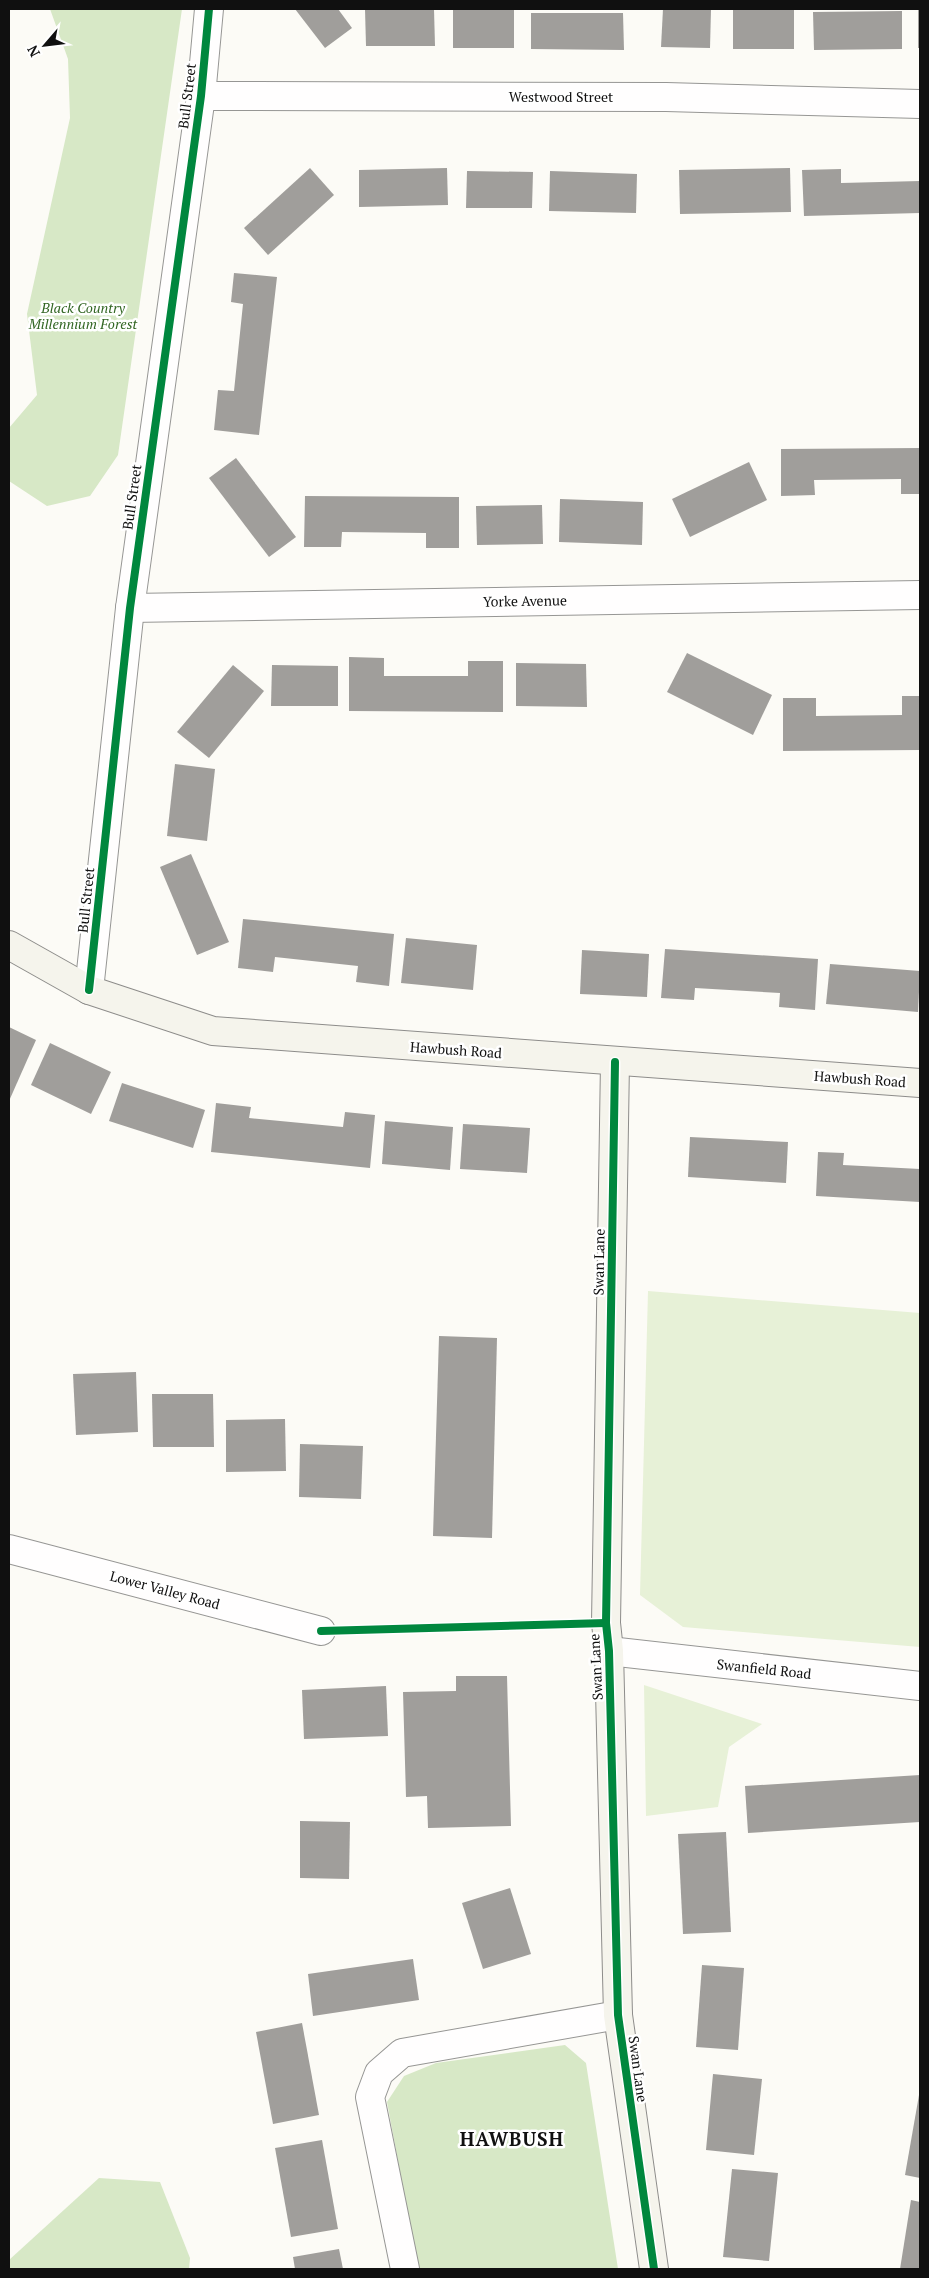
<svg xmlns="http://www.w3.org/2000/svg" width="929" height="2278" font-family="'PT Serif',serif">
<rect width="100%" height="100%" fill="#fcfbf6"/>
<g fill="#e7f1d7">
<path d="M648 1291 920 1313V1647L683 1627 640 1595Z"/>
<path d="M644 1685 762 1724 729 1747 718 1807 646 1816Z"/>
</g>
<g fill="#d7e8c6">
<path d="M50 9H182L118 455 90 496 47 506 9 481V428L37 395 27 314 70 118 68 59Z"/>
<path d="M565 2045 586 2063 618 2269H418L387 2102 404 2076 436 2063Z"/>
<path d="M99 2178 160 2182 190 2258 189 2269H9V2260Z"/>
</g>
<g fill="#a09e9b">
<path d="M295 9H338L352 28 325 48Z"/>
<path d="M365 9H434L435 46H366Z"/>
<rect x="453" y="9" width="61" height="39"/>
<path d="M663 9H711L710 48 661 47Z"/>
<rect x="733" y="9" width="61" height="40"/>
<rect x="918" y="9" width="2" height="39"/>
<path d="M902 11V49L814 50 813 12Z"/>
<path d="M531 13H623L624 50 531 49Z"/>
<path d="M310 168 334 195 268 255 244 228Z"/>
<path d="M447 168 448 205 359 207V170Z"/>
<path d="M790 168 791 212 680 214 679 170Z"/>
<path d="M841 169V183L920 181V213L804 216 802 170Z"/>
<path d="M467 171 533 172 532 208H466Z"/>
<path d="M550 171 637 174 636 213 549 211Z"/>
<path d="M234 273 277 277 259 435 214 430 218 390 234 391 243 304 231 302Z"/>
<path d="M920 448V494H901V479L814 480 815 495 781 496V449Z"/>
<path d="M236 458 296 537 269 557 209 478Z"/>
<path d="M749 462 767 500 690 537 672 499Z"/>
<path d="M305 496 459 497V548H426V533L342 532 341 547H304Z"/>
<path d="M560 499 643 502 642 545 559 542Z"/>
<path d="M542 505 543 544 477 545 476 506Z"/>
<path d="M687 653 772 695 753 735 667 692Z"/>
<path d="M349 657 384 658V676H468V661H503V712L349 711Z"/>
<path d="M516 663 586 664 587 707 516 706Z"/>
<path d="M233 665 264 691 209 758 177 732Z"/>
<path d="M272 665 338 666V706H271Z"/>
<path d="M902 696H920V750L783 751V698H816V716L902 715Z"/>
<path d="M175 764 215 769 207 841 167 836Z"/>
<path d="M191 854 229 942 197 955 160 867Z"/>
<path d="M243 919 394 934 389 986 356 982 358 966 275 957 273 972 238 968Z"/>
<path d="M406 938 477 945 473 990 401 983Z"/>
<path d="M665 949 818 959 815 1010 779 1007 780 993 695 988 694 1000 661 998Z"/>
<path d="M582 950 649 954 647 997 580 994Z"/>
<path d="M830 964 920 971 918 1012 826 1004Z"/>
<path d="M9 1027 36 1040 9 1101Z"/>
<path d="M50 1043 111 1072 91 1114 31 1085Z"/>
<path d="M122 1083 205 1110 193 1148 109 1121Z"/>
<path d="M216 1103 251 1107 249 1118 343 1127 345 1112 375 1115 370 1168 211 1152Z"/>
<path d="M385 1121 453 1127 450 1170 382 1164Z"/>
<path d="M463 1124 530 1128 527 1173 460 1169Z"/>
<path d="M690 1137 788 1142 786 1183 688 1177Z"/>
<path d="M818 1152 844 1153 843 1165 920 1169V1202L816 1196Z"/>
<path d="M439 1336 497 1338 492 1538 433 1536Z"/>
<path d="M136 1372 138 1432 76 1435 73 1374Z"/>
<path d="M152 1394H213L214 1447H153Z"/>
<path d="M285 1419 286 1471 226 1472V1420Z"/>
<path d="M300 1444 363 1446 361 1499 299 1497Z"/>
<path d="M456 1676H507L511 1826 428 1828 427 1796 406 1797 403 1692 456 1691Z"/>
<path d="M386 1686 388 1736 304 1739 302 1690Z"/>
<path d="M920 1775V1822L748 1833 745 1786Z"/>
<path d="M300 1821 350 1822 349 1879 300 1878Z"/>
<path d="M726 1832 731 1932 683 1934 678 1834Z"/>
<path d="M510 1888 531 1954 483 1969 462 1903Z"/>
<path d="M413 1959 419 2000 313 2016 308 1974Z"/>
<path d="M702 1965 744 1968 738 2050 696 2047Z"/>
<path d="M302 2023 319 2115 273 2124 256 2032Z"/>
<path d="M713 2074 762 2079 754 2155 706 2150Z"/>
<path d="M919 2095H920V2178L905 2175Z"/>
<path d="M322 2140 338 2229 291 2237 275 2148Z"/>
<path d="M732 2169 778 2173 769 2261 723 2257Z"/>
<path d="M911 2200 920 2202V2269H900Z"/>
<path d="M339 2249 343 2269H295L293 2257Z"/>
</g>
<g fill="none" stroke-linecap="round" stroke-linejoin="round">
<g stroke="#969694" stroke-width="30">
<g id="street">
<path d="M201 96 666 97 920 104"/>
<path d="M130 608 920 595"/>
<path d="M89 990 130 608 201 96 209 9"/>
<path d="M9 1549 321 1631"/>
<path d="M609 1651 920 1686"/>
<path d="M405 2269 370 2097 379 2073 402 2053 618 2015"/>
</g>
</g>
<g stroke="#8d8c8a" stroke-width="30">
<g id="secondary">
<path d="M9 945 89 990 213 1031 920 1083"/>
<path d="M615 1062 606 1623 609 1651 618 2015 654 2269"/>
</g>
</g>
<use href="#street" stroke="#fffefe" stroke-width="28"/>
<use href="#secondary" stroke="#f5f4ec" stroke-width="28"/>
<g stroke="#fff" stroke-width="11">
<g id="cycleway">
<path d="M89 990 130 608 201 96 209 9"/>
<path d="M615 1062 606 1623 609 1651 618 2015 654 2269"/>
<path d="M321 1631 606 1623"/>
</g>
</g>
<use href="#cycleway" stroke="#00873e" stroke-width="8"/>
</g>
<g text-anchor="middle" stroke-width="5" stroke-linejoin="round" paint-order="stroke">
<g font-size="14" fill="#101010" stroke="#fff">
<text transform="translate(187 96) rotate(-83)" y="5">Bull Street</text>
<text x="561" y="102">Westwood Street</text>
<text transform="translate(132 497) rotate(-82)" y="5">Bull Street</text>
<text transform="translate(525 601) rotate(-1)" y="5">Yorke Avenue</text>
<text transform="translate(86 900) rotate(-84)" y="5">Bull Street</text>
<text transform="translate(456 1050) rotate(4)" y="5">Hawbush Road</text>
<text transform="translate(860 1079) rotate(4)" y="5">Hawbush Road</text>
<text transform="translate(599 1262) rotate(-89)" y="5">Swan Lane</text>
<text transform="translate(165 1590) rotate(15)" y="5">Lower Valley Road</text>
<text transform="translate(596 1667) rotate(-93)" y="5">Swan Lane</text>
<text transform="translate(764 1669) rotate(6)" y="5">Swanfield Road</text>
<text transform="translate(638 2069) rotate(82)" y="5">Swan Lane</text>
</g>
<g font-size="14" font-style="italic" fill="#326623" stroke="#fff">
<text x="83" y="313">Black Country<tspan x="83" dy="16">Millennium Forest</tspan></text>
</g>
<g font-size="19" font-weight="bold" letter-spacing="1" fill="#101010" stroke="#fff">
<text x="512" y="2146">HAWBUSH</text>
</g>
</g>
<rect width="929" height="2278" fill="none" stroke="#101010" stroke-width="20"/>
<g transform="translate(45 45) rotate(242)" stroke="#ffffff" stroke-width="4" paint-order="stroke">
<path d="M0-4L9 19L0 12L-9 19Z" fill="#101010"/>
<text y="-8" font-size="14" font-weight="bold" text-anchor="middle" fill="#101010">N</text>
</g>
</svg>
